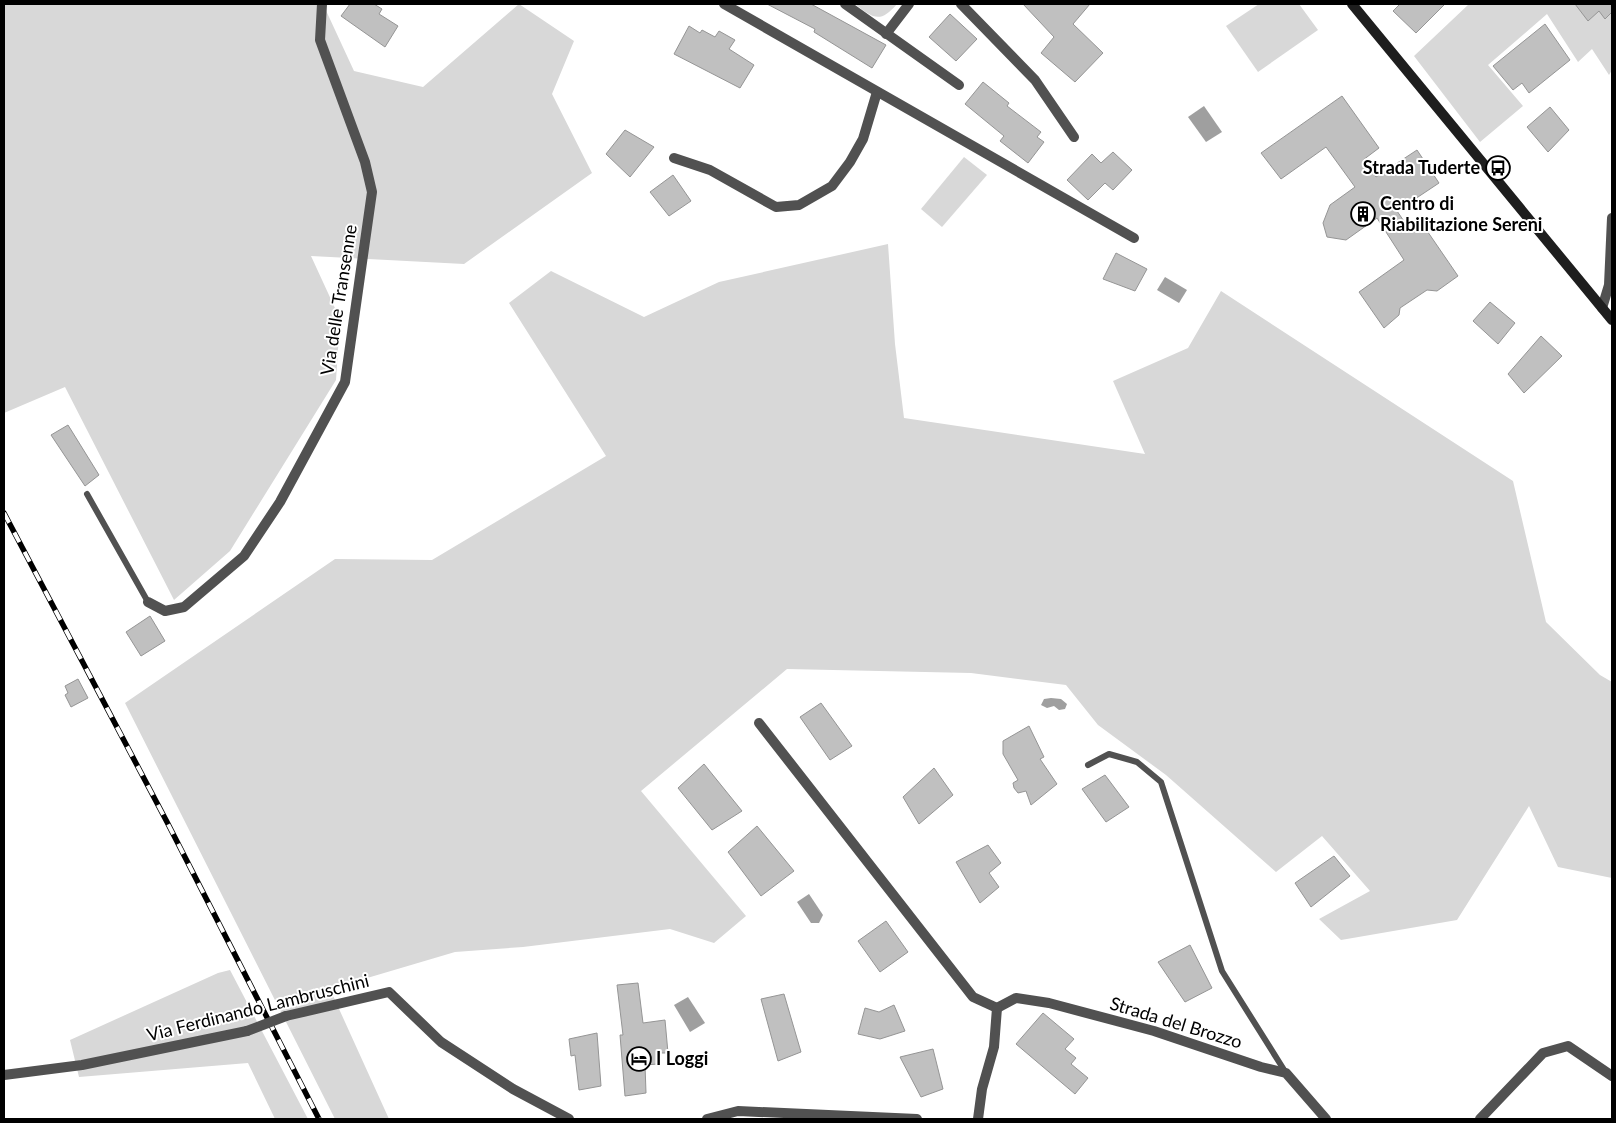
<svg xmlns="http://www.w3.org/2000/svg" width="1616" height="1123" font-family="Lato,sans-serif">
<rect width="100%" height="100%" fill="#fff"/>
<g fill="#d8d8d8">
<path d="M4 4H323L354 71 423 87 519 4 574 41 552 94 592 173 464 264 311 256 340 319 336 380 230 551 174 600 65 387 4 413Z"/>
<path d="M855 4H897C880 24 873 18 855 4Z"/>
<path d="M1259 4H1299L1318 30 1258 72 1226 26Z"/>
<path d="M1469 4H1612V70L1609 75 1592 49 1578 62 1547 14 1488 65 1523 106 1480 142 1414 56Z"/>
<path d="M964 157 987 175 942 227 921 209Z"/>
<path d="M888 244 895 344 904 418 1145 454 1113 381 1188 348 1221 291 1513 481 1546 622 1600 675 1612 682V878L1558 867 1529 806 1457 920 1341 940 1319 919 1370 891 1322 836 1276 872 1166 775 1098 725 1066 685 971 673 787 669 641 791 746 916 714 943 670 929 523 947 455 952 330 989 389 1119H335L125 703 335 559 432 560 606 456 509 303 551 271 644 317 719 282Z"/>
<path d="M230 970 308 1119H275L248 1063 79 1077 70 1040 218 973Z"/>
</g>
<g fill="#9f9f9f">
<path d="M1204 106 1222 132 1206 142 1188 117Z"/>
<path d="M1165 277 1187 290 1179 303 1157 290Z"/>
<path d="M1051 698 1061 699 1067 704 1065 709 1059 710 1054 706 1047 708 1041 705 1044 699Z"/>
<path d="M809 894 823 915 819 923H811L797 902Z"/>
<path d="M688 997 705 1023 690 1032 674 1005Z"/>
</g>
<g fill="#c0c0c0" stroke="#959595">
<path d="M350 4H374L382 9 379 14 398 26 385 47 341 16Z"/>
<path d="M767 4H811L886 45 872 68 814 32 815 29Z"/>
<path d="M1023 4H1090L1073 24 1103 53 1075 82 1041 53 1054 37Z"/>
<path d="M1400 4H1445L1416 33 1393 11Z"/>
<path d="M1575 4H1612V12L1605 19 1599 11 1588 21Z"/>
<path d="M950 14 977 39 956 61 929 37Z"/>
<path d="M1545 24 1570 60 1529 93 1522 83 1513 90 1493 66Z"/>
<path d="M689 26 700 33 702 30 715 37 719 31 735 40 729 49 754 65 740 88 674 54Z"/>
<path d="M983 82 1009 103 1007 106 1041 132 1037 137 1044 142 1028 163 1000 141 1004 136 965 104Z"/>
<path d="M1342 96 1379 148 1363 160 1376 177 1417 150 1439 183 1397 211 1410 230 1421 222 1458 276 1437 291 1427 290 1400 308 1399 315 1384 328 1359 292 1404 260 1377 218 1346 240 1327 237 1323 223 1330 205 1355 187 1326 147 1281 179 1261 153Z"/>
<path d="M1550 107 1569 130 1548 152 1527 127Z"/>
<path d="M625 130 654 147 630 177 606 154Z"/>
<path d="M1113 152 1132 170 1113 190 1105 183 1088 200 1067 180 1092 154 1101 163Z"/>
<path d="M673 175 691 201 669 216 650 192Z"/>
<path d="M1116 253 1147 269 1135 291 1103 279Z"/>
<path d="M1490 302 1515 323 1498 344 1473 321Z"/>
<path d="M1541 336 1562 356 1524 393 1508 374Z"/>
<path d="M68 425 99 475 85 486 51 435Z"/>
<path d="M150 616 165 641 141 656 126 632Z"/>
<path d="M78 679 88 698 71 707 65 695 68 693 65 686Z"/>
<path d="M821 703 852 746 830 760 800 717Z"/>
<path d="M1029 726 1044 757 1040 759 1057 784 1031 805 1026 791 1018 793 1014 788 1013 783 1018 780 1003 754V741Z"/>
<path d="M704 764 742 811 712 830 678 788Z"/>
<path d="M934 768 953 795 919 824 903 797Z"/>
<path d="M1105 775 1129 807 1106 822 1082 789Z"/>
<path d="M757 826 794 871 761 896 728 852Z"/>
<path d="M988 845 1001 863 989 873 999 887 980 903 956 862Z"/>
<path d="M1334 856 1350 876 1311 907 1295 883Z"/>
<path d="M886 921 908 952 880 972 858 941Z"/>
<path d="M1190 945 1212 988 1185 1002 1158 962Z"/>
<path d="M638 983 643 1023 665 1020 668 1053H658V1064L645 1065 646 1093 625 1096 620 1035H623L617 985Z"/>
<path d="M784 994 801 1052 778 1061 761 999Z"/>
<path d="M894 1005 905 1031 880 1039 858 1034 865 1008 879 1012Z"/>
<path d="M1043 1013 1074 1039 1065 1049 1076 1058 1071 1064 1088 1078 1075 1094 1016 1044Z"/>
<path d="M597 1033 601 1086 579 1090 575 1055 571 1056 569 1039Z"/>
<path d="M933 1049 943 1089 921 1097 900 1057Z"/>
</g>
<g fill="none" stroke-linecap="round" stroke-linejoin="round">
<g stroke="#515151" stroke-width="6">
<path d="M87 494 148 602"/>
<path d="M1088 765 1109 754 1137 762 1161 782 1222 971 1286 1073"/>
</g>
<g stroke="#515151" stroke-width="10">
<path d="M724 4 1134 238"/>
<path d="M845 4 959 85"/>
<path d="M961 4 1035 80 1074 137"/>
<path d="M886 34 909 4"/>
<path d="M674 158 710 170 776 207 799 205 832 186 850 162 863 139 877 92"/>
<path d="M1602 308 1609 285 1612 218"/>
<path d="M148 602 165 611 184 607 244 556 280 502 345 382 372 192 365 162 320 40 322 4"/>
<path d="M759 723 973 997 997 1008"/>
<path d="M997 1008 1016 998 1049 1003 1154 1031 1261 1067 1286 1073 1326 1119"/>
<path d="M286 1016 389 992 441 1042 513 1089 569 1119"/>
<path d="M4 1075 82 1065 247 1031"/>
<path d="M707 1119 738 1111 917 1119"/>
<path d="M978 1119 982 1089 994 1047 997 1008"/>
<path d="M1480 1119 1543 1053 1568 1046 1612 1076"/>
</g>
<path stroke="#1e1e1e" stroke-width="10" d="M1352 4 1612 320"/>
<g stroke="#000" stroke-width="5.5">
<path id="rail" d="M4 513 167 822 319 1119"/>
</g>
<use href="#rail" stroke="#fff" stroke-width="4" stroke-dasharray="11" stroke-linecap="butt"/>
<path stroke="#515151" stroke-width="10" d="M247 1031 286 1016"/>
</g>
<defs>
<g id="bus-ring" transform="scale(1.25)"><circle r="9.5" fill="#fff" stroke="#000" stroke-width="1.5"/><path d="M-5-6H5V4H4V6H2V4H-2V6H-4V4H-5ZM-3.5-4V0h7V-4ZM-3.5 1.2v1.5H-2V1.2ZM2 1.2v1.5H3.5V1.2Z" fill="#000"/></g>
<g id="building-ring" transform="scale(1.25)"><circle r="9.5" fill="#fff" stroke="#000" stroke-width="1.5"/><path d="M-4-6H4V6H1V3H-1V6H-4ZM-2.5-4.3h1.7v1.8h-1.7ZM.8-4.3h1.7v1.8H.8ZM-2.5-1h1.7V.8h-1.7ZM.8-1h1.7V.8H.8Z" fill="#000"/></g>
<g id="hotel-ring" transform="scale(1.25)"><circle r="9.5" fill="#fff" stroke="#000" stroke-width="1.5"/><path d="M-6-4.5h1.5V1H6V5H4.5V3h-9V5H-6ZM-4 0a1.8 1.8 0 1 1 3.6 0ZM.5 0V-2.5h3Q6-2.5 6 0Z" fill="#000"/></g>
</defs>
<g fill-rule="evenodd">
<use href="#bus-ring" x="1498" y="168"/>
<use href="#building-ring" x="1363" y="214"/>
<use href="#hotel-ring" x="639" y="1059"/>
</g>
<g text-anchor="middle" stroke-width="4" stroke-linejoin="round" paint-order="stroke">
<g font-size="18" font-weight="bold" fill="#000" stroke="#fff" text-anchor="start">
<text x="1480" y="174" text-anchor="end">Strada Tuderte</text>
<text x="1380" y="210">Centro di<tspan x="1380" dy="21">Riabilitazione Sereni</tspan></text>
<text x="656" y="1065">I Loggi</text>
</g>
<g font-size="18" fill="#000" stroke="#fff">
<text transform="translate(339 300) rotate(-81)" y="6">Via delle Transenne</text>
<text transform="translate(258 1008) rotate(-14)" y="6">Via Ferdinando Lambruschini</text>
<text transform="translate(1176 1023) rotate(17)" y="6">Strada del Brozzo</text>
</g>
</g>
<rect width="1616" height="1123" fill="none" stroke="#000000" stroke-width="10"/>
</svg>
